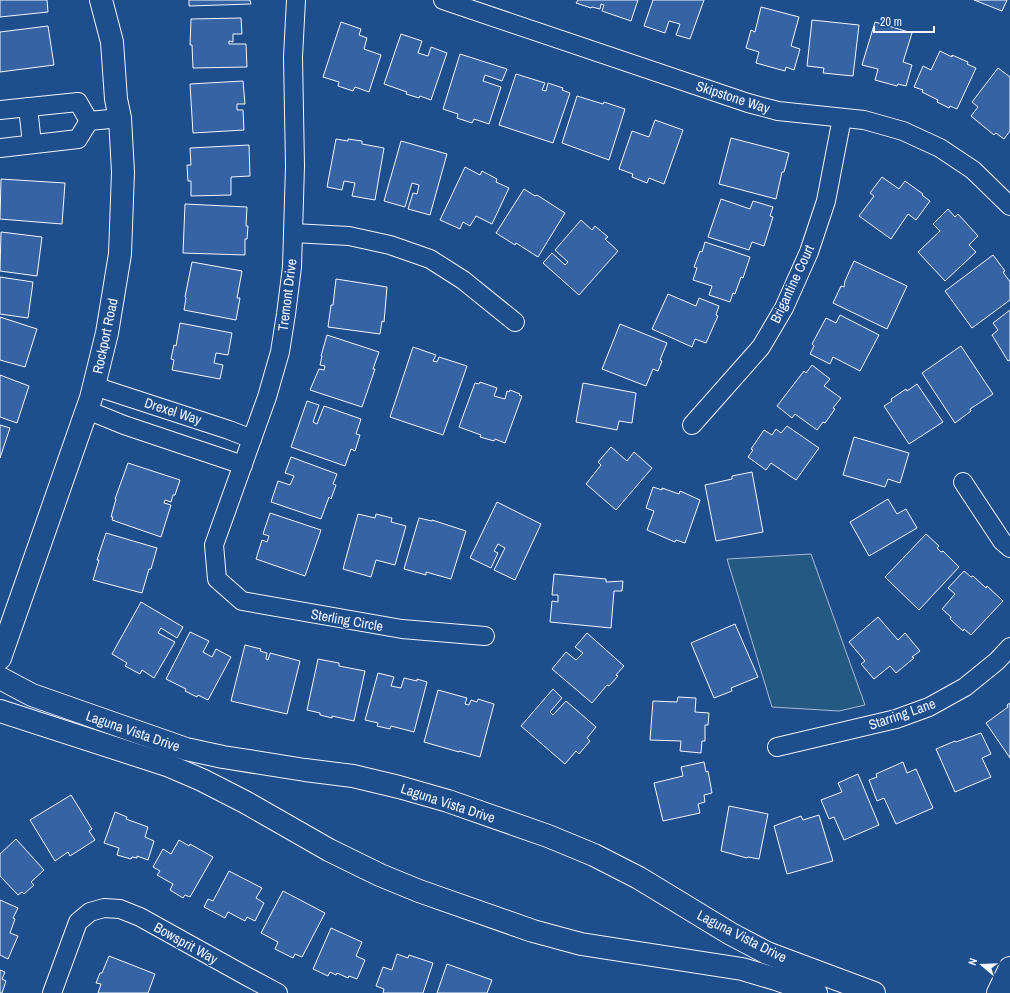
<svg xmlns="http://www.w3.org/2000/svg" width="1010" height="993" font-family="'Archivo Narrow',sans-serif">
<rect width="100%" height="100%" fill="#1f4e8c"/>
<path fill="#245a82" stroke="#a8bbd7" d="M811 554 865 705 839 711 772 707 727 559Z"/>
<g fill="#3563a3" stroke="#f2f6ff">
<path d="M0 0H47L48 12 0 17Z"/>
<path d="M189 0H250L251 4 189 6Z"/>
<path d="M578 0H638L631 21 602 11 604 5 601 4 600 9 592 7 591 8 576 3Z"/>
<path d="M653 0H704L690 39 676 35 680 24 669 21 665 33 644 26Z"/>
<path d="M974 0H1007L1002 11Z"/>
<path d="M761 7 799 17 791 46 800 49 794 70 786 67 785 71 756 63 759 52 746 48 751 30 755 32Z"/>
<path d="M241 18 242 34H233V42L229 41V44H246L247 67 193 68 192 45H190L191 19Z"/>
<path d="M812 20 859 25 853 76 823 73 824 68 807 66Z"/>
<path d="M341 22 361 29 359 35 367 38 364 49 381 55 369 92 355 87 353 91 338 86 339 82 323 77Z"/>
<path d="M875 22 912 33 903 62 912 65 906 86 898 84 897 86 875 80 878 69 862 65Z"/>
<path d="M48 26 54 65 0 72V32Z"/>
<path d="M401 34 422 41 418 53 428 56 431 47 447 53 431 100 420 96 419 98 406 94 407 92 384 84Z"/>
<path d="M940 51 952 57V55L968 62 967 64 976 68 957 109 950 106 949 108 937 102 938 100 922 92 923 90 914 87 923 66 931 70Z"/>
<path d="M460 54 507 69 502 81 485 75 483 81 501 87 489 124 474 119 472 123 457 118 458 114 443 109Z"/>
<path d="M998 68 1010 77V131L1004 139 996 133 994 135 971 116 978 107 972 102Z"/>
<path d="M516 74 545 83 542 90 546 91 548 83 563 88 562 90 570 93 553 143 499 125Z"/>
<path d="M243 81 245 104H237V110H243L244 130 193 133 190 84Z"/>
<path d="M577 96 603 104 604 102 625 109 609 160 562 143Z"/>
<path d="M655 120 683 130 664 184 649 178 647 183 632 177 633 174 619 169 632 131 649 137Z"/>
<path d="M731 138 789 153 784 172H782L776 199 719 184Z"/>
<path d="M336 139 348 141V139L362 141V144L384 148 375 200 352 196 355 183 344 181 342 190 327 187Z"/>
<path d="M401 141 447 154 430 215 408 209 413 193 417 194 419 185 412 183 405 207 384 201Z"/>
<path d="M249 145 250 176 231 177V195L191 196V181H188L187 165H191L190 148Z"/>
<path d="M465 167 480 175 482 171 497 179 496 182 509 188 492 224 476 216 470 226 463 222 460 229 440 220Z"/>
<path d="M882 177 899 189 905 181 923 194 922 195 930 201 916 220 908 214 891 239 859 216 874 196 870 193Z"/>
<path d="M1 179 65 183 62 224 0 219Z"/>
<path d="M524 189 535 196 537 195 565 213 538 257 516 243 515 245 496 233Z"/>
<path d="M721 199 750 209 753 201 773 207 770 216 773 217 764 246 752 242 749 250 708 237Z"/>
<path d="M185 204 247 207 246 226H248L247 239H245V255L183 253Z"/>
<path d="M948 209 955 217 958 214 978 236 969 245 976 252 945 281 918 252 940 231 933 224Z"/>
<path d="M581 220 592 230 595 226 608 237 605 239 618 251 579 295 543 263 552 253 565 265 568 262 555 250Z"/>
<path d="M1 232 42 237 37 276 0 271Z"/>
<path d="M705 242 750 257 743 278 741 277 735 294 733 293 730 302 709 295 712 286 693 280 697 268 694 267 700 251 702 252Z"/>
<path d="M993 255 1005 271 1003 272 1010 282V300L972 328 945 291Z"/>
<path d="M854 261 907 286 887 329 833 303 841 286 844 287 845 281Z"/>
<path d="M192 262 242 271 237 298H240L236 320 184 310 186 298 185 297Z"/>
<path d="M0 277 33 282 28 318 0 314Z"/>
<path d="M336 279 387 287 384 322 382 321 380 334 328 327 331 305H333Z"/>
<path d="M668 294 696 306 699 298 719 306 716 315 718 316 706 343 695 339 692 347 652 329Z"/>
<path d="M1010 310V360L1008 361 992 335 998 330 993 323Z"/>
<path d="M840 315 879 335 860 371 833 357 830 364 810 354 814 346 812 344 826 318 836 323Z"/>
<path d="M0 317 37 329 25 367 0 360Z"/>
<path d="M180 323 232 333 228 355 216 353 214 363 223 365 220 379 172 370 174 360 171 359 174 345 176 346Z"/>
<path d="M620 324 667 343 660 360 662 361 658 371 653 369 646 386 602 369Z"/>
<path d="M327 335 379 352 373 369H375L362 407 310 390 319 369 324 370 325 366 320 365 322 356H321Z"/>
<path d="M961 346 993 394 970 409 971 411 955 423 922 373Z"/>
<path d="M413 347 436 355 433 361 437 362 439 357 467 366 443 435 390 417Z"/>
<path d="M812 365 830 379 824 386 841 398 833 408 835 409 825 423 823 422 817 430 795 414 792 418 777 406 804 371 806 373Z"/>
<path d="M0 375 29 386 17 423 0 417Z"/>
<path d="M480 382 497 388 494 396 505 399 507 391 509 392 510 390 520 394 519 395 522 396 505 443 495 439 494 441 480 437 481 435 459 427 475 383 479 384Z"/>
<path d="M583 383 636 393 632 423 619 421 617 430 576 422Z"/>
<path d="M917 384 943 422 909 444 884 406 892 401 891 399 906 389 907 391Z"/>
<path d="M307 401 319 405 313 422 317 424 324 406 361 419 356 434 360 435 355 451 351 449 345 466 291 447Z"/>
<path d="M0 425 10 428 0 458Z"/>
<path d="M787 426 819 448 796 480 771 463 766 470 748 457 753 450 751 449 764 430 772 435 776 429 781 433Z"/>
<path d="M854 437 909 453 900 483 888 479 885 487 843 475Z"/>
<path d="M611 447 627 461 634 452 652 468 616 510 586 484 601 465 598 462Z"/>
<path d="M291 457 337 474 333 484 336 485 331 499 329 497 321 519 271 502 278 481 290 485 294 476 285 473Z"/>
<path d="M128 463 180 480 175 495H173L171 502 165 500 164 503 171 505 161 537 112 520 113 517H111L116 499H115Z"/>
<path d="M752 472 763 532 716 541 705 485 732 479V476Z"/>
<path d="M653 487 662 490V488L679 494 680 491 700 500 685 543 676 540 675 542 647 530 654 511 646 508Z"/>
<path d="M888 499 897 514 906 509 917 528 869 556 850 522Z"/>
<path d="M497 502 541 524 515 580 494 570 505 548 498 544 494 551 498 553 491 568 470 558Z"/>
<path d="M270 513 321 530 305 576 256 559 262 540 267 542 269 536 263 534Z"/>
<path d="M358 514 375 518 376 514 392 518 391 522 406 526 395 565 376 560 371 577 343 569Z"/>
<path d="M419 518 432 521V520L466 531 451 579 426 572V575L404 569Z"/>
<path d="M106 533 157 548 151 569H149L142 593 93 580 99 560H97Z"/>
<path d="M926 534 939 546 937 548 941 552 943 551 959 567 919 610 885 577Z"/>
<path d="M964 571 971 577 973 576 986 588 987 586 1003 601 971 635 964 629 963 631 950 619 951 617 942 609 955 594 948 588Z"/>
<path d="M554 574 606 579V582L623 581 622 591H614L611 628 550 622 552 601 558 602V595H552Z"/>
<path d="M141 602 183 627 177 638 161 628 158 633 175 642 154 678 142 670 140 674 125 666 127 663 112 654Z"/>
<path d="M878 617 898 640 905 633 920 651 912 657 914 658 896 673 890 666 874 679 861 664 865 661 849 642Z"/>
<path d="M735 624 758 677 731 688 732 691 714 698 691 643Z"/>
<path d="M190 632 209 641 203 652 212 657 216 649 231 657 208 700 198 695 197 697 185 691 186 689 166 679Z"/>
<path d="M587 633 624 666 616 675 618 676 609 686 607 685 592 703 552 669 566 652 576 660 583 653 575 647Z"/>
<path d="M245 645 261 649 260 651 267 653 266 659 268 660 270 653 300 661 287 714 231 701Z"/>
<path d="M318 659 339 663V666L365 671 354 721 332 716V718L320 715V713L307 710Z"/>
<path d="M378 673 394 677 391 686 401 688 404 678 417 681V679L427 682 414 732 391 726 390 729 377 726 378 723 365 720Z"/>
<path d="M553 689 562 698 550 712 553 715 566 701 596 727 587 738 590 741 579 754 576 751 565 764 521 726Z"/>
<path d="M438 690 467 698 465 704 469 705 471 700 477 702 478 699 494 704 480 757 459 751V752L424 742Z"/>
<path d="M678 697 696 698 695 712 709 713 708 725H705V741H702L701 753 680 751 681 741 650 740 653 701 677 702Z"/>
<path d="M1010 703V758L986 723 1008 707 1007 705Z"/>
<path d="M981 733 991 754 982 758 991 777 955 792 936 749 955 741 956 742Z"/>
<path d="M704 762 706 772 708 771 712 793 704 795 705 802 698 804 700 813 663 821 654 783 683 776 681 767Z"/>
<path d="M903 762 907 773 916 769 933 808 896 824 884 798 877 801 869 780 877 777 876 774Z"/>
<path d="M858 774 879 825 844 840 834 817 829 819 821 800 842 792 838 783Z"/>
<path d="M71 795 92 829 89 831 95 840 70 856 68 852 55 861 30 820Z"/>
<path d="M729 806 768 814 759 859 748 857 747 858 721 851Z"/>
<path d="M115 812 127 817 126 819 148 827 145 837 154 841 148 860 137 856V858L132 857 131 859 117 855 119 848 104 843Z"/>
<path d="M819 815 833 861 787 874 774 826 801 816 803 820Z"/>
<path d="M16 839 44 870 31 882 34 885 24 894 22 892 18 895 0 876V854Z"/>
<path d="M179 840 189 846 190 844 213 857 190 897 185 895 183 898 170 890 173 884 157 875 160 871 153 867 163 849 171 854Z"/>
<path d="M229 871 262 888 256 898 264 903 255 921 247 917 245 921 228 912 225 918 204 907 208 899 213 901Z"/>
<path d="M283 891 325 913 302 957 295 954 293 958 275 949 278 942 261 933Z"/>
<path d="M0 900 18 908 13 918 15 919 10 933 18 936 8 959 0 955Z"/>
<path d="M331 928 362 942 356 956 365 960 357 979 349 976 348 978 337 973 336 975 330 972 328 976 313 969Z"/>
<path d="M397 954 408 958 409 955 433 963 423 993H383L384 989 376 986 383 967 392 970Z"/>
<path d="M109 956 155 974 148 993H98L101 984 96 983 100 973H102Z"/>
<path d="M447 964 492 980 487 993H437Z"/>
<path d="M0 970 5 972 2 979 6 981 2 993H0Z"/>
</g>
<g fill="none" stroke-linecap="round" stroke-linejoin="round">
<g stroke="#f2f6ff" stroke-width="20">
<g id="street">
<path d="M296 0 293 57 295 166 292 267 286 314 280 352 267 397 214 545 217 579 242 601 402 629 485 636"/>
<path d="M443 0 748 103 778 111 864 120 903 131 940 148 973 170 1010 206"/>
<path d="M28 107 32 144"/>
<path d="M0 110 78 102 89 121"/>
<path d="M89 121 120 118"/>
<path d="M0 148 78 139 89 121"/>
<path d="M293 233 349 236 390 245 430 259 463 280 515 322"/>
<path d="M94 386 229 430 252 439"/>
<path d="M87 410 124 425 243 465"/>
<path d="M692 425 761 347 784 308 809 252 826 201 842 118"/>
<path d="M963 482 1002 541 1010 548"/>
<path d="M777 747 896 719 929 707 965 687 997 661 1010 647"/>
<path d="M52 993 78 922 90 912 104 908 120 909 140 917 248 977 278 993"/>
</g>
</g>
<g stroke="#f2f6ff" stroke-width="24">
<g id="secondary">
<path d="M0 658 91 398 107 333 120 254 123 172 120 118 116 99 112 42 101 0"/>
<path d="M0 678 32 695 186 749 223 757 305 770 353 776 399 787 448 801 548 836 594 855 639 878 731 934 767 953 874 993"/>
<path d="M0 711 167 765 202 780 245 802 329 850 380 875 419 891 533 931 581 944 742 969 776 979 816 993"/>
<path d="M998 993 1010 968"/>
</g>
</g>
<use href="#street" stroke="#1f4e8c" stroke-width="18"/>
<use href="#secondary" stroke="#1f4e8c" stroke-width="22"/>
</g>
<g text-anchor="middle" stroke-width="3" stroke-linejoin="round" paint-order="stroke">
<g font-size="14" fill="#f2f6ff" stroke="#1f4e8c">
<text transform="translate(733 97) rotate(18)" y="5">Skipstone Way</text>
<text transform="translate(792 284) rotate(-65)" y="5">Brigantine Court</text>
<text transform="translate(287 295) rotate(-83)" y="5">Tremont Drive</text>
<text transform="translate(105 336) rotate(-78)" y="5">Rockport Road</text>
<text transform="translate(173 411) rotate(18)" y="5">Drexel Way</text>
<text transform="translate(347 620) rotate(10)" y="5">Sterling Circle</text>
<text transform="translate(902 714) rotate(-19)" y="5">Starring Lane</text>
<text transform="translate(133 731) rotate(19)" y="5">Laguna Vista Drive</text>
<text transform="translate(448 803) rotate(18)" y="5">Laguna Vista Drive</text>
<text transform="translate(742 936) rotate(27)" y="5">Laguna Vista Drive</text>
<text transform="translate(186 943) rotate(29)" y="5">Bowsprit Way</text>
</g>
</g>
<g transform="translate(982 965) rotate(289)" stroke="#1f4e8c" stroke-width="3" paint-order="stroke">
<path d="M0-3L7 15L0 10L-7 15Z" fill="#f2f6ff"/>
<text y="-6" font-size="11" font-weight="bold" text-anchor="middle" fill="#f2f6ff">N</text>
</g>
<path d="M874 26v6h60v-6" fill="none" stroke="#f2f6ff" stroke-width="2"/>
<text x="880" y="26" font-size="12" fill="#f2f6ff" stroke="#1f4e8c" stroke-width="3" paint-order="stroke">20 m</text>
</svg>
